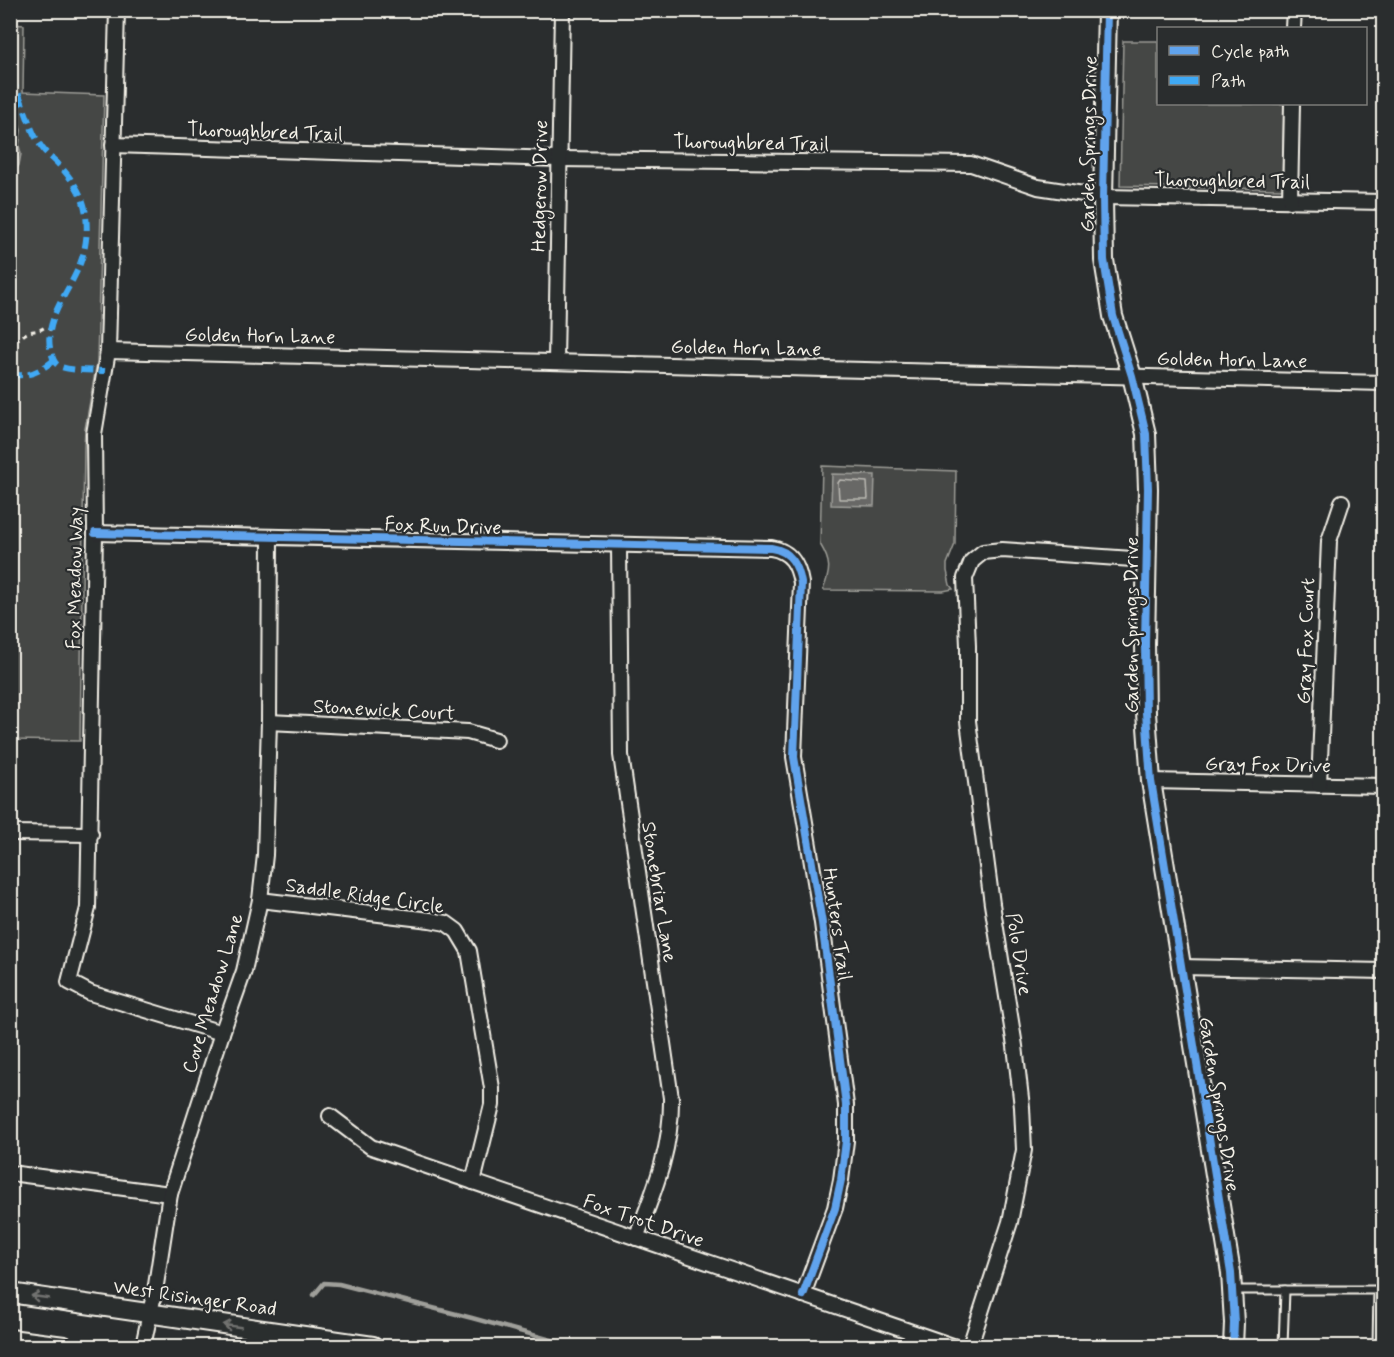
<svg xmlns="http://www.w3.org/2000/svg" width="1394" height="1357" font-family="Mynerve,sans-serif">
<rect width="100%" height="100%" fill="#2a2d2e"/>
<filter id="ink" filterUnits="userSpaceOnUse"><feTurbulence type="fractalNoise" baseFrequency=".0167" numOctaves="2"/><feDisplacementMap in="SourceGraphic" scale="12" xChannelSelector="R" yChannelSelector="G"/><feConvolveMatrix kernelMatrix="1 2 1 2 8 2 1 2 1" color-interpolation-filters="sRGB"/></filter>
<g filter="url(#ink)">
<g fill="#444645" stroke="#9c9c96" stroke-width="1.5">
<path d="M11 24 24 25 23 92 104 95 97 362 85 429 84 447 80 741 11 740Z"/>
<path d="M1123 41H1158V104H1284L1282 189 1120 186Z"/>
<path d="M822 466 956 471 955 544 947 564V571L950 585 953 589 943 591 823 590C831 570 831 562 820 544Z"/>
</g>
<g fill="#676866" stroke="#9f9f9a" stroke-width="1.5">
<path d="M10 97 21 130 19 146 21 154 19 165 11 179Z"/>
<path d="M832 474 875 475 874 506 831 505Z"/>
</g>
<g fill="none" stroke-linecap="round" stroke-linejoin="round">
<path stroke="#bcbab4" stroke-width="1.5" d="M840 480 867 482 868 499H839L838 483Z"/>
<path stroke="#9f9f9a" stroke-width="4.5" d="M314 1295 324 1283 339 1284 472 1318 573 1346"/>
<g stroke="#f4f1e8" stroke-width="11">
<g id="lane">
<path d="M1233 1290H1384"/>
<path d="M1283 1346 1285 1290"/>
<path d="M1377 1346 1378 1290"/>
</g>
</g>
<g stroke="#f4f1e8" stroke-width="18">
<g id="street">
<path d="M117 10 108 351 94 434 95 533 88 908 69 982 90 993 222 1033"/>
<path d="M1293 28 1294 10"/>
<path d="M113 145 559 159 971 164 1038 187 1103 197 1384 202"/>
<path d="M1290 201 1292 104"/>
<path d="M108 351 1384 383"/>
<path d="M556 362 562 10"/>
<path d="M95 533 771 548C791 551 798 565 801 583L794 757 822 923 846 1105V1141L841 1180 835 1208 803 1295"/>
<path d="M619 546 621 755 671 1098C672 1149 654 1191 636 1238"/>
<path d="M269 722 468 732 496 740"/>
<path d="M1151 781 1384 786"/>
<path d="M1319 785 1329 541 1342 502"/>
<path d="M10 833 91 834"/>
<path d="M260 900 430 920 446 923 457 931 469 951 492 1088V1105L473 1182"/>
<path d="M1181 967 1384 971"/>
<path d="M330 1116 371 1147 953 1346"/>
<path d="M10 1173 170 1194"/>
<path d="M143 1346 156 1285 170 1194 222 1033 244 971 260 900 265 855 269 722 270 537"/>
<path d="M970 1346 1010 1222 1024 1150 1022 1107 1015 1046 992 904 968 721V646L965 578 972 561 983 552 1002 550 1147 560"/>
</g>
</g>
<g stroke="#f4f1e8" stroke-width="22">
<g id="secondary">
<path d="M1107 10 1103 197 1104 260 1113 316 1132 376 1146 434 1148 489 1145 644 1146 713 1151 781 1231 1273 1234 1323 1233 1346"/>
<path d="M10 1293 373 1346"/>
<path d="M10 1339 64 1346"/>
</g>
</g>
<path stroke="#f4f1e8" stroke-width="3" stroke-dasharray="4.5 4.5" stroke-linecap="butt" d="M14 375 15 339C22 339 21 336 27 333 33 330 38 332 45 327L51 330"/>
<use href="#lane" stroke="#2a2d2e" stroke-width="7"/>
<use href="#street" stroke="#2a2d2e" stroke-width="14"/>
<use href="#secondary" stroke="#2a2d2e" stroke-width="18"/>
<g stroke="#3fa9f5" stroke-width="6" stroke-dasharray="12 6" stroke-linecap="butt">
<path d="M10 78C25 100 27 128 43 149 47 155 54 159 59 165 72 179 85 197 86 216 88 231 86 247 81 261 71 291 40 322 52 355 53 359 55 364 59 366 69 371 93 370 105 371"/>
<path d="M10 374C29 378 40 371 54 360"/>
</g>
<g stroke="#2a2d2e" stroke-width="11">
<g id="cycleway">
<path d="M1107 10 1103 197 1104 260 1113 316 1132 376 1146 434 1148 489 1145 644 1146 713 1151 781 1231 1273 1234 1323 1233 1346"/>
<path d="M95 533 771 548C791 551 798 565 801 583L794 757 822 923 846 1105V1141L841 1180 835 1208 803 1295"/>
</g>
</g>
<use href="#cycleway" stroke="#60a3ed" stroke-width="8"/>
</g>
<defs><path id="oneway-shaft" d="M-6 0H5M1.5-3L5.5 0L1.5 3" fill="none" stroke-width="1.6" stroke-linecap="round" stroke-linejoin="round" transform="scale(1.5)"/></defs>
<g stroke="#71726f">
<use href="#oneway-shaft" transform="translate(40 1297) rotate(-172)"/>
<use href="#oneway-shaft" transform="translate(232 1326) rotate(-172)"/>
</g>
</g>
<g text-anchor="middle" stroke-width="4.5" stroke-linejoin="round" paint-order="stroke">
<g font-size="20" fill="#f4f1e8" stroke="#2a2d2e">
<text transform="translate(265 131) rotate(2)" y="7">Thoroughbred Trail</text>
<text transform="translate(751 142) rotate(1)" y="7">Thoroughbred Trail</text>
<text transform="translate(1088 144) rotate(-89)" y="7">Garden Springs Drive</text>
<text transform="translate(1232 180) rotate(1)" y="7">Thoroughbred Trail</text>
<text transform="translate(539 186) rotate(-89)" y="7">Hedgerow Drive</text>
<text transform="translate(260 335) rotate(1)" y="7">Golden Horn Lane</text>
<text transform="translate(746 347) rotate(1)" y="7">Golden Horn Lane</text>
<text transform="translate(1232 359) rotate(1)" y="7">Golden Horn Lane</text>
<text transform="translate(443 525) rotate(2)" y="7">Fox Run Drive</text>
<text transform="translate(74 578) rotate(-89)" y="7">Fox Meadow Way</text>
<text transform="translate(1131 625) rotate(-90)" y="7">Garden Springs Drive</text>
<text transform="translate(1305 641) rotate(-88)" y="7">Gray Fox Court</text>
<text transform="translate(384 709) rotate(3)" y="7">Stonewick Court</text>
<text transform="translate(1268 764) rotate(1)" y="7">Gray Fox Drive</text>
<text transform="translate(660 892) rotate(81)" y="7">Stonebriar Lane</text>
<text transform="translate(365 895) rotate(8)" y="7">Saddle Ridge Circle</text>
<text transform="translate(838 924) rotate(82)" y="7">Hunters Trail</text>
<text transform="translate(1020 954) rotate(81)" y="7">Polo Drive</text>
<text transform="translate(212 993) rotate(-73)" y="7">Cove Meadow Lane</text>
<text transform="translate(1220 1104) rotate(81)" y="7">Garden Springs Drive</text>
<text transform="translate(644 1220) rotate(19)" y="7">Fox Trot Drive</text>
<text transform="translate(195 1297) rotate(8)" y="7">West Risinger Road</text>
</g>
</g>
<rect width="1394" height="1357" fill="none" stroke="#2a2d2e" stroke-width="36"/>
<rect x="18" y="18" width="1358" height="1321" fill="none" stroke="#f4f1e8" stroke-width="2" filter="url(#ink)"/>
<rect x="1157" y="27" width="210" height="78" fill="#2a2d2e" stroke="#7b7b78" stroke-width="1.5"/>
<rect x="1169" y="46" width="30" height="9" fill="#60a3ed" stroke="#7b7b78" stroke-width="1.5"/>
<text x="1211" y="57" font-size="18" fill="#f4f1e8">Cycle path</text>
<rect x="1169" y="76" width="30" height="9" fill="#3fa9f5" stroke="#7b7b78" stroke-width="1.5"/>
<text x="1211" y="87" font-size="18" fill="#f4f1e8">Path</text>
</svg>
